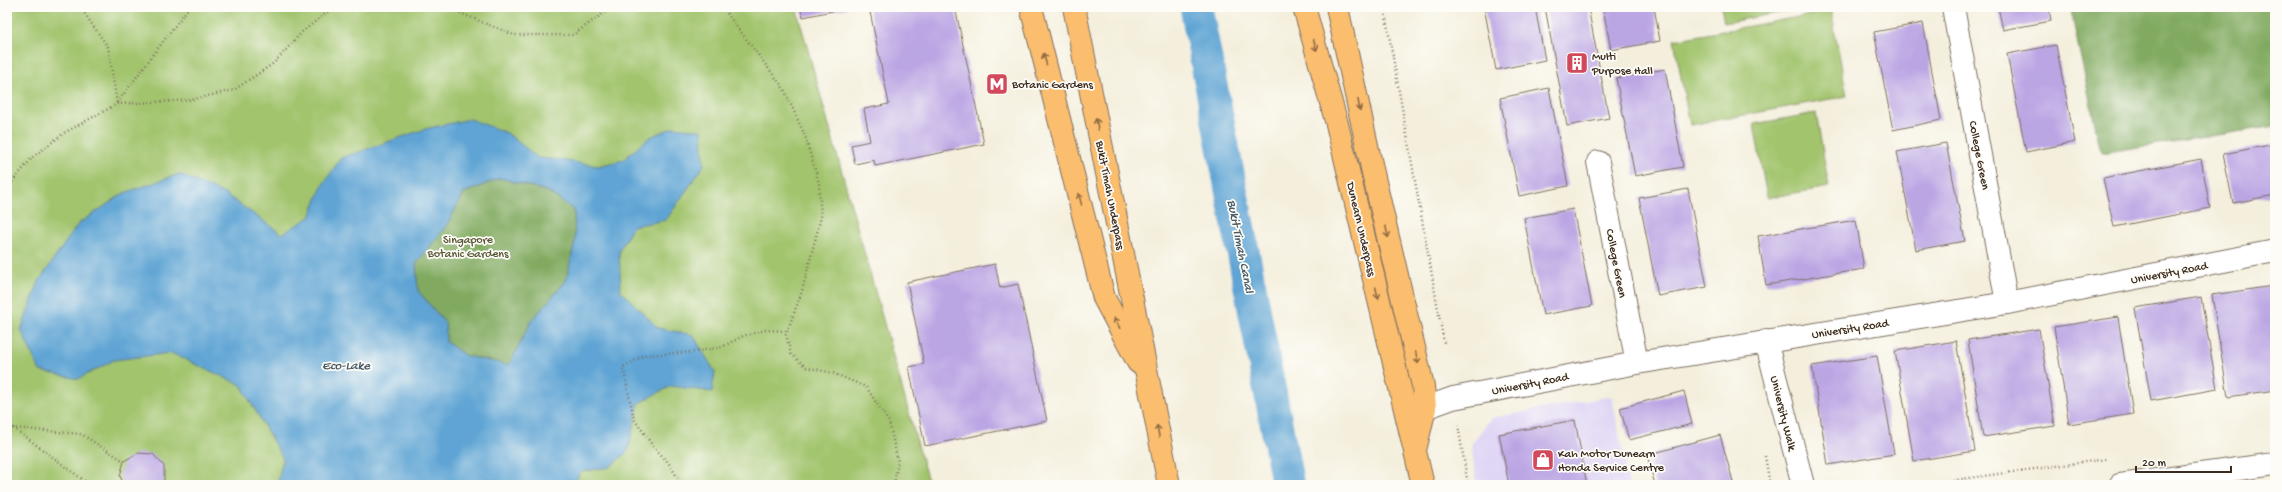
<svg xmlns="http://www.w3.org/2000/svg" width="2282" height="492" font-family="'Gochi Hand',sans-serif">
<rect width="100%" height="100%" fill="#fdfcf7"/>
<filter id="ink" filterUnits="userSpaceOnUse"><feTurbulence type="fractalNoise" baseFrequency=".025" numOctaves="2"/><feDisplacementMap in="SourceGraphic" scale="8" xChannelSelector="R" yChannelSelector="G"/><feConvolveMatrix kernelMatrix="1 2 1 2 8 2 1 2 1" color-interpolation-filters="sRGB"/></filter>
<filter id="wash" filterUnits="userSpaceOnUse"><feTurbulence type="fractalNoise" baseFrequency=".012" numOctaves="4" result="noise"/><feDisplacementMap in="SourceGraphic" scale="16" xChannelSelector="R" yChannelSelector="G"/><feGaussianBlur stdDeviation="0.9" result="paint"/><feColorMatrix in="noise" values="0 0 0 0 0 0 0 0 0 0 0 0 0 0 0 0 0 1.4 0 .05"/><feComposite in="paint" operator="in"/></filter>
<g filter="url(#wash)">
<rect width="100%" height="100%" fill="#f4efdd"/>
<path fill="#dfd5f5" d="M1612 396 1629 485H1477L1471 445 1491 418Z"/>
<g fill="#a2c46d" stroke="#6e7746">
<path d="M7 7H796L929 485H7Z"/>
<path d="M1721 7H1809L1724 23Z"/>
<path d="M1831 11 1847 96 1690 125 1674 40Z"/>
<path d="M1816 113 1829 187 1767 198 1754 124Z"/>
</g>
<g fill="#81aa60" stroke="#5e6a3f">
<path d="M2070 7H2275V126L2101 153Z"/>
<path d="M500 178 547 191 574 210 575 241 566 281 532 320 509 365 466 356 446 342 445 323 418 291 416 263 446 226 464 193Z"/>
</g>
<path fill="#5fa4d4" stroke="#4d6779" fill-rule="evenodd" d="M470 119 507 133 538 158 561 160 598 166 623 160 650 137 674 127 702 130 704 165 666 220 633 226 619 251 621 291 658 328 693 335 715 372 712 392 671 386 639 403 628 451 610 467 580 472 574 485H277L283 459 241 385 171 353 114 360 78 379 40 371 21 330 39 281 78 224 124 193 179 174 225 194 282 234 310 217 322 186 341 158 425 129ZM500 178 547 191 574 210 575 241 566 281 532 320 509 365 466 356 446 342 445 323 418 291 416 264 446 226 464 193Z"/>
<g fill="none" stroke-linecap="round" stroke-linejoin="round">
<path stroke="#5fa4d4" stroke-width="33" d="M1196 7 1288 485"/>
</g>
<g id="blocks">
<g fill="#bba6e4">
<path d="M800 7H847V8L803 17Z"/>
<path d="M869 7H955L984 144 875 166 874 160 855 164 851 145 870 141 864 109 889 104Z"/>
<path d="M1484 7H1535L1545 60 1496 70Z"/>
<path d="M1545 7H1588L1609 118 1567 126Z"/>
<path d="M1603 7H1654L1660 41 1611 50Z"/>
<path d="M1998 7H2049L2051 21 2003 30Z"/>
<path d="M1923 23 1941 120 1893 130 1874 32Z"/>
<path d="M2056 45 2075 142 2026 152 2007 54Z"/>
<path d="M1665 69 1683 167 1635 176 1616 78Z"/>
<path d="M1549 88 1568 186 1519 196 1500 98Z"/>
<path d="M1946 143 1965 241 1916 250 1897 152Z"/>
<path d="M2275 144V195L2233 203 2223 154Z"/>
<path d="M2201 159 2210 208 2114 227 2103 178Z"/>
<path d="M1688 189 1707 287 1658 296 1639 198Z"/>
<path d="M1573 209 1592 306 1543 315 1524 218Z"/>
<path d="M1856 220 1864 269 1766 285 1758 236Z"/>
<path d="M995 264 1000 288 1018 284 1047 421 925 446 909 367 924 364 907 282Z"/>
<path d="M2273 286 2275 390 2228 397 2212 295Z"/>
<path d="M2201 297 2217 389 2151 401 2135 308Z"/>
<path d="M2118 317 2133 414 2069 424 2054 327Z"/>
<path d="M2039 329 2055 426 1983 437 1968 340Z"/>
<path d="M1956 341 1975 451 1914 461 1895 351Z"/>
<path d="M1877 356 1894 454 1828 465 1812 366Z"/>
<path d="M1684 391 1692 424 1629 440 1620 408Z"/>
<path d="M1575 420 1587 485H1509L1499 434Z"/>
<path d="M1720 435 1734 485H1655L1647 455Z"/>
<path d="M138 453 153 454 164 466V481L162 485H124L120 476 124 461Z"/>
</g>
</g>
</g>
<g filter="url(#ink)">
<use href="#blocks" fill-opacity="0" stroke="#7c6f61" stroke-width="1"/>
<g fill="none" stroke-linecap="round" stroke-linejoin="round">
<g stroke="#7c6f61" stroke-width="24">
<g id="street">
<path d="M1953 7 2007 303"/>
<path d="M1598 162 1637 363"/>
<path d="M1766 341 1803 485"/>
<path d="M1425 408 1453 398 1637 363 2007 303 2275 251"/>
<path d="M2120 485 2275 464"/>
</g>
</g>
<g stroke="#7c6f61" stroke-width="24">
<g id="highway">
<path d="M1031 7 1104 298 1138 362"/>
<path d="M1074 7 1169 485"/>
<path d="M1304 7 1337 124 1423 485"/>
<path d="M1337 7 1373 173 1423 386 1425 408 1416 446"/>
</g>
</g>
<g stroke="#7c6f61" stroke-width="2.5" stroke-dasharray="1 3" stroke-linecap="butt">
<path d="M80 7 108 47 117 103"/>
<path d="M445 7 514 35H573L612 7"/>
<path d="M722 7 784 89 805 136 819 183 821 217 802 291 786 335 791 354 806 367 833 373 866 387 889 422 898 462 894 485"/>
<path d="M1384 7 1444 343"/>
<path d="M117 103 189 7"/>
<path d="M7 188 33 157 64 133 117 104 190 100 234 90 274 63 302 32 334 7"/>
<path d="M7 423 90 485"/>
<path d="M1458 425 1468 485"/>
<path d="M12 428 81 434 124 461"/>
<path d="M1765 456 1770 485"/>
<path d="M682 485 668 462 653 446 634 419 623 367 645 355 694 352 722 347 743 336 765 330 787 331"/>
<path d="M1918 485 2107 459"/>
</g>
<use href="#street" stroke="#fff" stroke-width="22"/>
<use href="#highway" stroke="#fbbd6e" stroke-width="22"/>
</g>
<defs><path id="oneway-shaft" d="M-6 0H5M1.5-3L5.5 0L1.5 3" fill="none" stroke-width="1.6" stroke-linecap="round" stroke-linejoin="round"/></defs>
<g stroke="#916c42">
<use href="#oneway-shaft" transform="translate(1315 45) rotate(74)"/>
<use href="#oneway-shaft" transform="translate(1045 59) rotate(-105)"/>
<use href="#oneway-shaft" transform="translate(1359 105) rotate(79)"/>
<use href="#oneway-shaft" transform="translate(1097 124) rotate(-101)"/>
<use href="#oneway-shaft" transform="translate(1080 199) rotate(-104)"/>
<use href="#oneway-shaft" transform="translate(1387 232) rotate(77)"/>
<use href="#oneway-shaft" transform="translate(1377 293) rotate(77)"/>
<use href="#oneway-shaft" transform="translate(1117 323) rotate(-118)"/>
<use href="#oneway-shaft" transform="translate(1417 358) rotate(77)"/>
<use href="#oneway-shaft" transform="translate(1158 431) rotate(-101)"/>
</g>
</g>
<defs>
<g id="building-square" transform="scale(1.15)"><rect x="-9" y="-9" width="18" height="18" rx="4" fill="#d1495b" stroke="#fdfcf7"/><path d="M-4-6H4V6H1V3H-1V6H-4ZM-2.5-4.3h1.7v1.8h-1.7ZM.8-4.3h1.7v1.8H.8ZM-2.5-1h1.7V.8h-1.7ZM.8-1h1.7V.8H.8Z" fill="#fff"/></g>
<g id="metro-square" transform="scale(1.15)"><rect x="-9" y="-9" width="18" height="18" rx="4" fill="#d1495b" stroke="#fdfcf7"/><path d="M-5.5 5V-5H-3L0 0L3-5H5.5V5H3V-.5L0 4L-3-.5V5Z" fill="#fff"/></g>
<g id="shop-square" transform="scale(1.15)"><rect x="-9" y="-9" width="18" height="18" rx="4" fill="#d1495b" stroke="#fdfcf7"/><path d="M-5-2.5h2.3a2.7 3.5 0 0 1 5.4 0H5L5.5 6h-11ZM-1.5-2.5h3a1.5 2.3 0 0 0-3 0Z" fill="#fff"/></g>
</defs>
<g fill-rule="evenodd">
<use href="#building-square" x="1577" y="63"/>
<use href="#metro-square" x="997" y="84"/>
<use href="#shop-square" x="1543" y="460"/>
</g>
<g text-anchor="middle" stroke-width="3.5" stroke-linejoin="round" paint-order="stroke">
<g font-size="12" fill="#3b2a1e" stroke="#fdfcf7" text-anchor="start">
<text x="1592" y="60">Multi<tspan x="1592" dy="14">Purpose Hall</tspan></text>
<text x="1012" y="88">Botanic Gardens</text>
<text x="1558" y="457">Kah Motor Dunearn<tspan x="1558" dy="14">Honda Service Centre</tspan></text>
</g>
<g font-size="12" fill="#3b2a1e" stroke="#fdfcf7">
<text transform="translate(1980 155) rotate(79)" y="4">College Green</text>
<text transform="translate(1111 195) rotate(79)" y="4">Bukit Timah Underpass</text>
<text transform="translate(1362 229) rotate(77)" y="4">Dunearn Underpass</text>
<text transform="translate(1617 263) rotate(79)" y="4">College Green</text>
<text transform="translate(2169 272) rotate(-11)" y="4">University Road</text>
<text transform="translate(1850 328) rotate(-9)" y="4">University Road</text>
<text transform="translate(1530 383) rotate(-11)" y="4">University Road</text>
<text transform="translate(1784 413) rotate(76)" y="4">University Walk</text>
</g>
<g font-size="12" fill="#5a5836" stroke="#fdfcf7">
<text x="468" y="243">Singapore<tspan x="468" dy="14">Botanic Gardens</tspan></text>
</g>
<g font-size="13" font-style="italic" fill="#495b67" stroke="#fdfcf7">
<text transform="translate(1242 246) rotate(79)" y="5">Bukit Timah Canal</text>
<text x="346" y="369">Eco-Lake</text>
</g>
</g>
<rect width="2282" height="492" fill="none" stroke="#fdfcf7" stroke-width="24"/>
<path d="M2136 466v6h95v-6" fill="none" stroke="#3b2a1e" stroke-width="2"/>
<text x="2142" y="466" font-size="12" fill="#3b2a1e" stroke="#fdfcf7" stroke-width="3" paint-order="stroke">20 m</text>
</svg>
